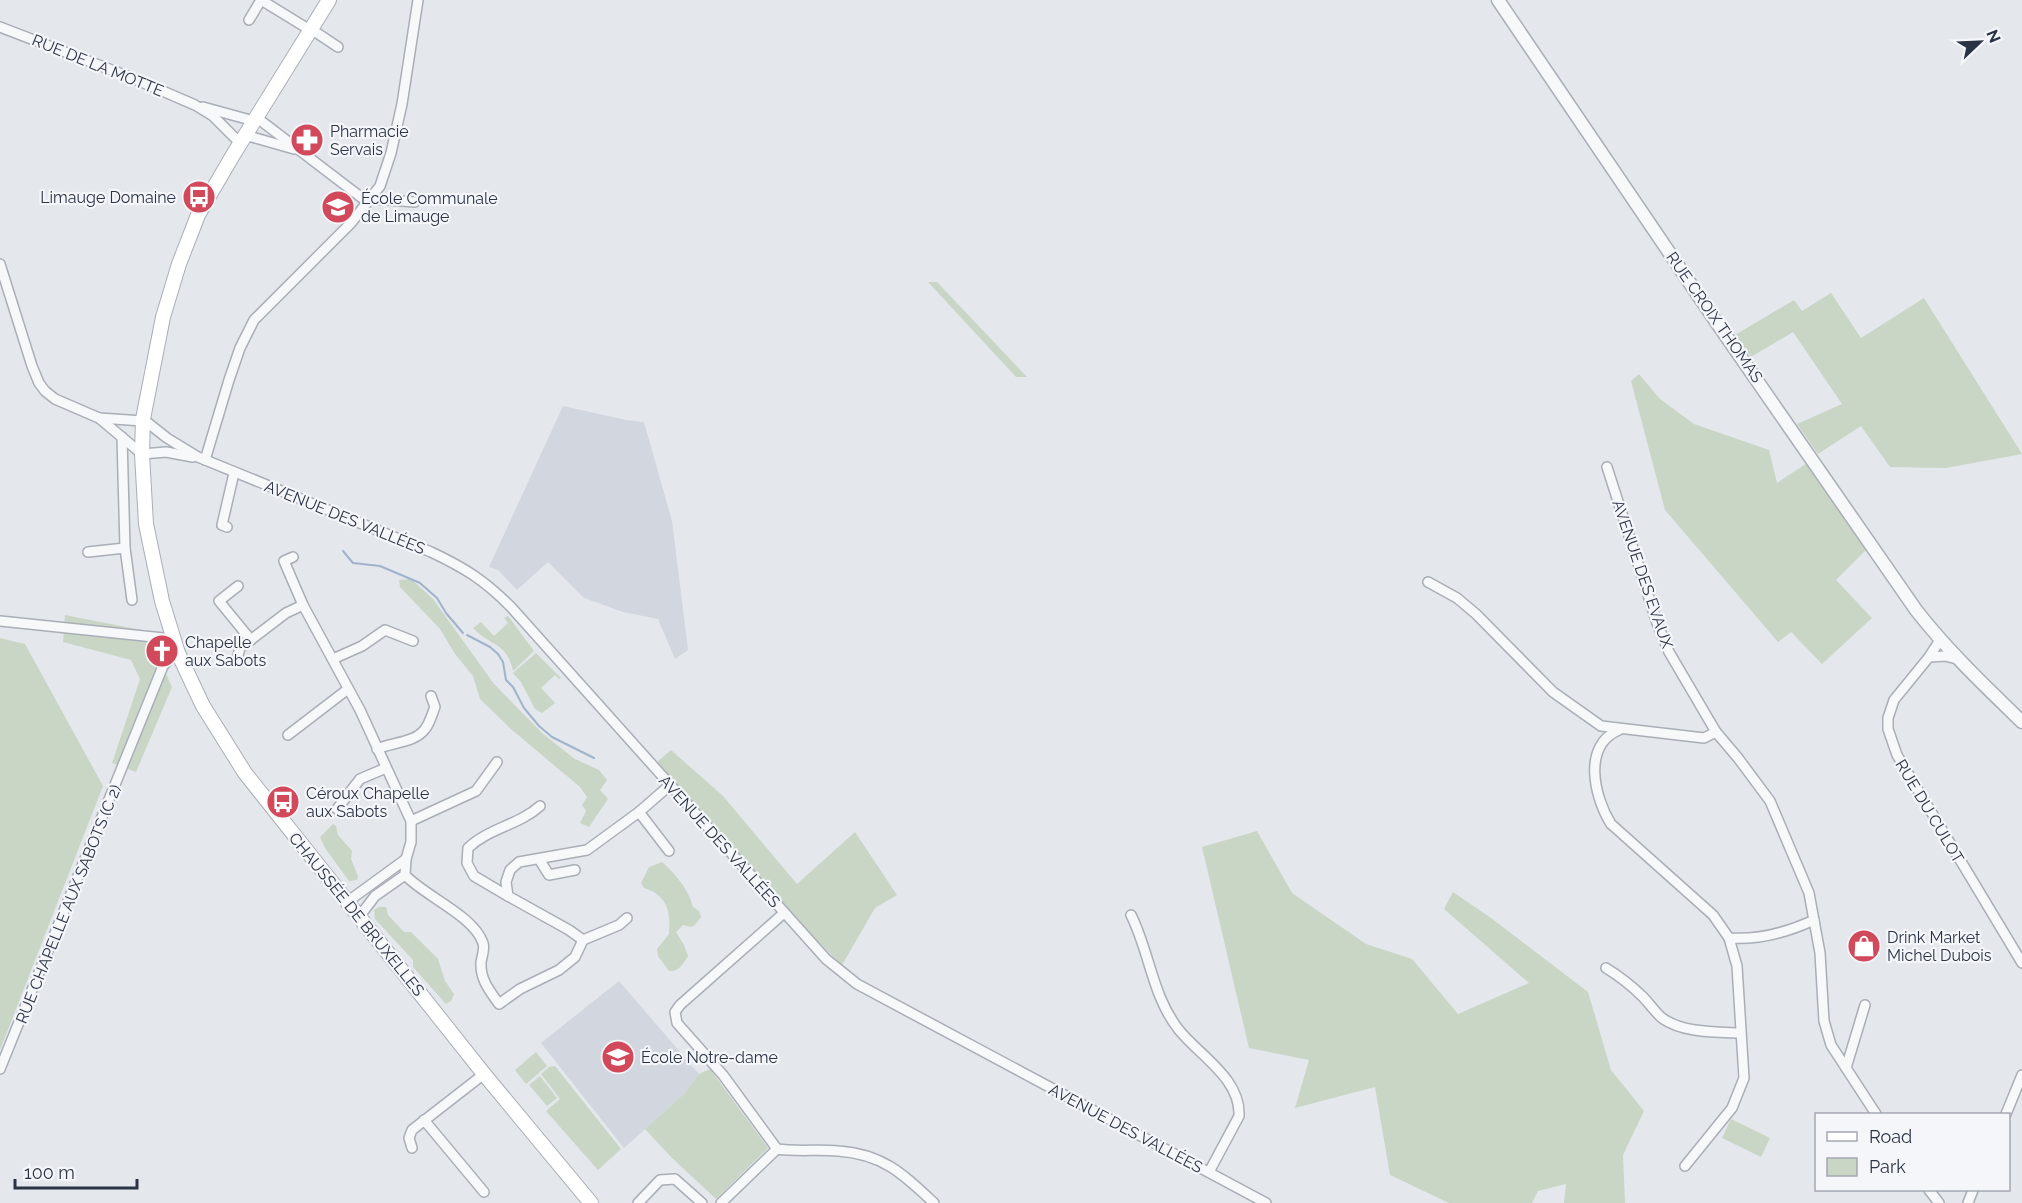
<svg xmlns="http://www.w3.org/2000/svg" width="2022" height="1203" font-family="Raleway,sans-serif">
<rect width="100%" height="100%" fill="#e4e7ec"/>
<g fill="#d2d6de">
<path d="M563 406 626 420 644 422 672 521 688 650 675 659 658 619 623 612 584 598 548 562 517 590 498 570 489 567Z"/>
<path d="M619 981 699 1074 684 1094 624 1148 541 1043Z"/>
</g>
<g fill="#c9d6c5">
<path d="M928 282H937L1027 377H1016Z"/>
<path d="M1831 293 1861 338 1924 298 2022 454 1946 468 1890 467 1861 426 1818 454 1797 424 1842 404 1793 332 1751 357 1735 335 1794 300 1802 311Z"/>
<path d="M1639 374 1660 399 1694 424 1769 450 1777 483 1807 463 1867 549 1836 580 1872 618 1822 664 1791 632 1778 642 1665 510 1631 381Z"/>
<path d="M411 579 433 599 494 684 543 734 575 759 599 770 607 780 600 790 608 799 589 827 580 823 586 811 582 805 587 797 580 787 512 730 480 699 473 676 455 654 440 629 400 587 399 580Z"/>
<path d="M65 615 146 631 172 687 136 772 112 763 140 679 131 660 63 642Z"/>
<path d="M508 616 534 651 513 671C507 642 491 647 473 628L481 622 494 636 508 623 504 618Z"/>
<path d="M0 638 25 644 103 786 0 1050Z"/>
<path d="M536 653 561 678 559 679 555 675 541 688 555 703 542 713 535 709 521 682 513 673Z"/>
<path d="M671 750 723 796 797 884 855 832 897 895 875 908 842 965 814 938 657 762Z"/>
<path d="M333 824 336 826 338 835 352 851 351 859 358 876 357 880 349 881 325 848 320 837Z"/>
<path d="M1257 831 1292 893 1366 944 1412 959 1458 1014 1529 983 1444 909 1453 892 1491 918 1588 992 1611 1070 1644 1111 1623 1155 1625 1203H1564L1566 1184 1538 1191 1532 1203H1449L1390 1175 1375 1087 1295 1108 1309 1060 1249 1048 1202 847Z"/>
<path d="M662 862C675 874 688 888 693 907L699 911 701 917 695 925 691 927 683 925 676 932 684 945 688 956C683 964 679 972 669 971L658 956 657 949 669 934C671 911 667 895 644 888L641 883 649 867Z"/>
<path d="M379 907H386L388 915 404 932H411L438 959 445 981 454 994 451 1001 446 1004 413 967V960L375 919 374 910Z"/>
<path d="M536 1052 547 1066 526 1084 515 1070Z"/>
<path d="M555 1066 621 1149 598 1170 546 1111 560 1099 541 1074 549 1067Z"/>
<path d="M710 1069 768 1148 716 1199 672 1158 645 1129 684 1094 699 1074Z"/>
<path d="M540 1076 557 1098 547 1106 529 1085Z"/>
<path d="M1731 1119 1770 1138 1761 1157 1722 1138Z"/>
</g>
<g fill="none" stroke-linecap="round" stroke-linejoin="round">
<g stroke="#9fb4cc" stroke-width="2">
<path d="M343 551 353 563 380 566 420 583 437 598 446 613 463 633"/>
<path d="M467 635 490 647 498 654 503 662 506 680 513 687 524 708 539 726 552 737 594 758"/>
</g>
<g stroke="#a9aeb7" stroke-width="12">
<g id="minor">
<path d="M249 20 261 0 310 30"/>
<path d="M0 27 130 77 195 105 213 116 240 143"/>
<path d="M311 29 338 47"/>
<path d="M203 107 254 121"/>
<path d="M256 117 362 198 415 202"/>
<path d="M245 135 294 149"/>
<path d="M0 264 32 366 39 383 45 391 55 399 99 418 142 454 166 452 193 457"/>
<path d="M99 418 143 421"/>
<path d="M143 419 167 438 198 457 431 552C465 568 484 580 511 607L826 959 857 984 1266 1203"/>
<path d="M122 437 125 548 132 600"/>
<path d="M205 460 229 380 240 348 254 320 351 223 380 186 391 153 402 104 418 0"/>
<path d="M1607 467 1657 623 1669 652 1716 732 1738 758 1770 801 1809 893 1820 953 1824 1021 1831 1045 1846 1068"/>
<path d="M227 527 222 525 234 473"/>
<path d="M88 552 125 548"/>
<path d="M293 557 284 561 303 605 360 710 411 821V842L406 859 405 875C426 897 473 915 483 943 485 949 482 956 481 962 480 979 489 990 499 1004L520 989 559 970 575 957 583 940 569 930 508 896 506 882 510 870 519 862 587 850 639 812 670 785"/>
<path d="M1428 582 1457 598 1476 614 1553 692 1601 726 1704 738 1716 732"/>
<path d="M238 586 219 601 251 640"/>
<path d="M0 621 173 639"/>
<path d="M1940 640 1929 657 1894 700 1888 718V729L1897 755 2022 963"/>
<path d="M1929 657 1945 656 1957 659"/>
<path d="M237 659 240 648 286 613 303 605"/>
<path d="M333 659 362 646 385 630 413 641"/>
<path d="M1619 730C1582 745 1594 797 1611 824L1713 915 1729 938C1757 940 1788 932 1814 920"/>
<path d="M288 735 348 689"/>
<path d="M377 749C392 742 415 743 425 729 430 723 432 714 435 707L431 696"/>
<path d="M337 809 360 779 386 768"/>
<path d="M639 812 669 851"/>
<path d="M411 821 476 791 497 762"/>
<path d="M539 859 549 875 575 870"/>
<path d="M508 896 474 876 467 863 468 848C489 828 519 825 540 806"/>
<path d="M347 902 406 859"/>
<path d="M784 913 680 1005 675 1012 677 1023 723 1075 777 1149C798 1152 818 1149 838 1151 883 1154 903 1174 934 1203"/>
<path d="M1131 915C1150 953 1152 996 1179 1030 1200 1056 1241 1079 1239 1116L1209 1172"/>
<path d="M359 917 375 896 405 875"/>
<path d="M583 940 619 925 627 918"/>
<path d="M1606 968C1619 976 1632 986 1643 997 1649 1003 1655 1012 1662 1018 1683 1033 1715 1032 1740 1033"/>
<path d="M1865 1005 1846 1068 1876 1114"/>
<path d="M0 1069 163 666 170 658 178 653"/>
<path d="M2006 1114 2022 1075"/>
<path d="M424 1120 484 1192"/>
<path d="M412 1148 409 1138 412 1130 484 1074"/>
<path d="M1685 1166 1732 1108 1744 1078 1737 966 1729 938"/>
<path d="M1929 1190 1939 1203"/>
<path d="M638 1203 660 1180 675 1179 702 1203"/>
<path d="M721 1203 777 1149"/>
<path d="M1968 1203 1973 1190"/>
</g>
</g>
<g stroke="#a9aeb7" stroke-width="15">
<path id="tertiary" d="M1498 0 1717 323 1916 610C1948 651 1985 686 2022 722"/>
</g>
<g stroke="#a9aeb7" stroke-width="16">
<path id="secondary" d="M329 0 233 155 198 215 179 264 163 317 143 419 142 454 146 524 162 601 178 653 203 706 245 773 484 1074 591 1203"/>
</g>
<use href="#minor" stroke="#f7f8fa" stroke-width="9"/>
<use href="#tertiary" stroke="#f7f8fa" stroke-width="12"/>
<use href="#secondary" stroke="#fff" stroke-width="14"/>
</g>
<defs>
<g id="pharmacy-disc" transform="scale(1.725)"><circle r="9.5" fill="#d1495b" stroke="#f4f6f9"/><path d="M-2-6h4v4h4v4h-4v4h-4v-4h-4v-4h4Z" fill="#fff"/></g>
<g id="bus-disc" transform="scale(1.725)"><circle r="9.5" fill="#d1495b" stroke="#f4f6f9"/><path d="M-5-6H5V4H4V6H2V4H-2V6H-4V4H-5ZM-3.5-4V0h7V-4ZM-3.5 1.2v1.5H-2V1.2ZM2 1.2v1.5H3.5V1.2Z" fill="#fff"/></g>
<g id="school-disc" transform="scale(1.725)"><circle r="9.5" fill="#d1495b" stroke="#f4f6f9"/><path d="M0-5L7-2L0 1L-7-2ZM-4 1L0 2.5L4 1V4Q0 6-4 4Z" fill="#fff"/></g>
<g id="church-disc" transform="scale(1.725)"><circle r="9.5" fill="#d1495b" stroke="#f4f6f9"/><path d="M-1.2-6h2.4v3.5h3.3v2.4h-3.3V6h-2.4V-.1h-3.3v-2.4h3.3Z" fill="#fff"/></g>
<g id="shop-disc" transform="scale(1.725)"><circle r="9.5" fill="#d1495b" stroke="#f4f6f9"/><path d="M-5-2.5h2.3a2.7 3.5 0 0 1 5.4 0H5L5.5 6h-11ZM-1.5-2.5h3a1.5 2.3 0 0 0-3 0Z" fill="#fff"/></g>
</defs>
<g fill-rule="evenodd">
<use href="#pharmacy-disc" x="307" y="140"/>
<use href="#bus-disc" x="199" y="197"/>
<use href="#school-disc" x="338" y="207"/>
<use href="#church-disc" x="162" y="651"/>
<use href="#bus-disc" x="283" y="802"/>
<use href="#shop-disc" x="1864" y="946"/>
<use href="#school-disc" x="618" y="1057"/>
</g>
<g text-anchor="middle" stroke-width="4.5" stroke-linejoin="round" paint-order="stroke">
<g font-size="16" fill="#2b3445" stroke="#f4f6f9">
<text transform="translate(98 65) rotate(22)" y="6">RUE DE LA MOTTE</text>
<text transform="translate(1715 317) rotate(55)" y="6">RUE CROIX THOMAS</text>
<text transform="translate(345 517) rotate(22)" y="6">AVENUE DES VALLÉES</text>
<text transform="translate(1643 574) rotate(71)" y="6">AVENUE DES EVAUX</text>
<text transform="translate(1930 811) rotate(59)" y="6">RUE DU CULOT</text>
<text transform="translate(720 841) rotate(48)" y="6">AVENUE DES VALLÉES</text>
<text transform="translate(68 904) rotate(-68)" y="6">RUE CHAPELLE AUX SABOTS (C 2)</text>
<text transform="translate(357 914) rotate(51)" y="6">CHAUSSÉE DE BRUXELLES</text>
<text transform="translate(1126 1128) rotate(28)" y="6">AVENUE DES VALLÉES</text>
</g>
<g font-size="16" fill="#2b3445" stroke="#f4f6f9" text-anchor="start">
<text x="330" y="137">Pharmacie<tspan x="330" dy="18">Servais</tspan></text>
<text x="176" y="203" text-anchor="end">Limauge Domaine</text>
<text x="361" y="204">École Communale<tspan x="361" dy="18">de Limauge</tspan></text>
<text x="185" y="648">Chapelle<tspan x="185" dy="18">aux Sabots</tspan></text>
<text x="306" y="799">Céroux Chapelle<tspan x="306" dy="18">aux Sabots</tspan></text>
<text x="1887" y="943">Drink Market<tspan x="1887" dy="18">Michel Dubois</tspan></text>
<text x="641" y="1063">École Notre-dame</text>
</g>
</g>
<rect x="1815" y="1113" width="195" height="78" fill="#f4f6f9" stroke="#a4a8b1" stroke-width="1.5"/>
<rect x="1827" y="1132" width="30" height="9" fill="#ffffff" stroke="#a4a8b1" stroke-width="1.5"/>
<text x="1869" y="1143" font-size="18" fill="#2b3445">Road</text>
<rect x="1827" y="1158" width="30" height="18" fill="#c9d6c5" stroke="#a4a8b1" stroke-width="1.5"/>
<text x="1869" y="1173" font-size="18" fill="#2b3445">Park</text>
<g transform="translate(1980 42) rotate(67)" stroke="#f4f6f9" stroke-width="4.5" paint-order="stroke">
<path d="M0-4.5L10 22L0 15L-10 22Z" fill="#2b3445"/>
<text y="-9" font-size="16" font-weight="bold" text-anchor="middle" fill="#2b3445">N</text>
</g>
<path d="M15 1179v9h122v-9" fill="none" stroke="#2b3445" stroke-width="3"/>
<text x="24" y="1179" font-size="18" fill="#2b3445" stroke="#f4f6f9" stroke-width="4.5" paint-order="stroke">100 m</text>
</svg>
